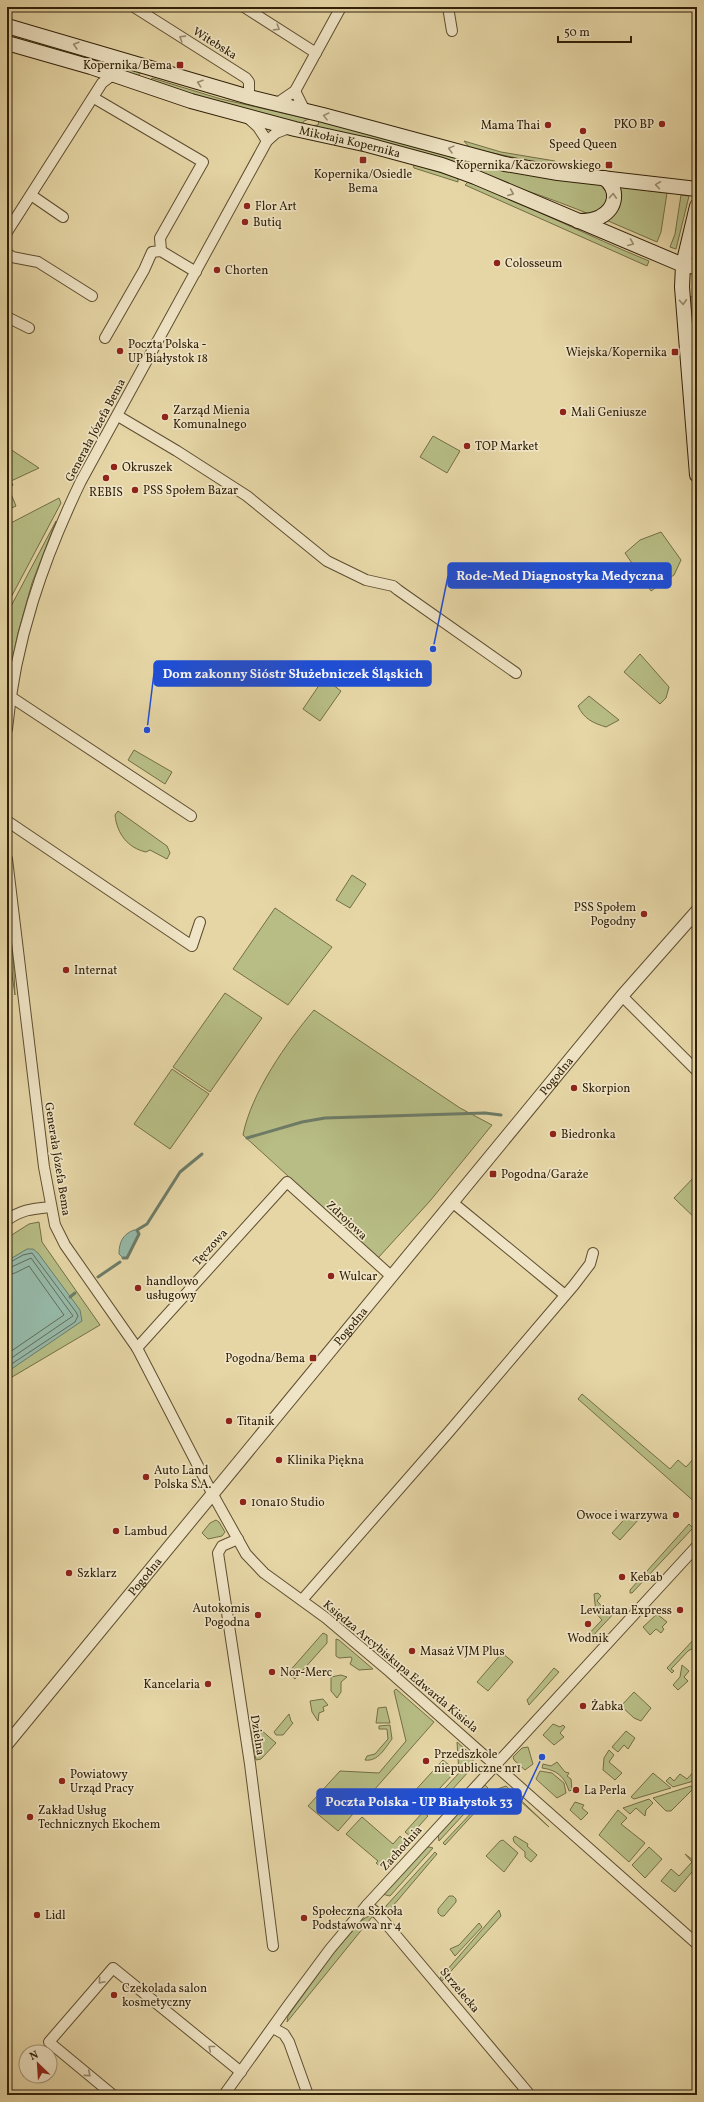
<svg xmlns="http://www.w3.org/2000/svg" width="704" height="2102" font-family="Vollkorn,serif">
<rect width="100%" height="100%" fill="#e6d6a6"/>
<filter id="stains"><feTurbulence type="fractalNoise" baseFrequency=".005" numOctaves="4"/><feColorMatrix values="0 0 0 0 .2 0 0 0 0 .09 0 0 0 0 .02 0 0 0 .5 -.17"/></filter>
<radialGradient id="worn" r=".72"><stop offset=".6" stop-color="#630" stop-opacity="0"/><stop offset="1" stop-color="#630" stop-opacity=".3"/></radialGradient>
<g fill="#b7bd85" stroke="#746e46">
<path d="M7 31 142 71 138 76 7 37Z"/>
<path d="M152 78 221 99 309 119 304 121 302 125 182 92 151 81Z"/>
<path d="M319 121 601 184 607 194 606 204 594 216C502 178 405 154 311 126L318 125Z"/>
<path d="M464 141 501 152 555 161V164L553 166 470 148Z"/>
<path d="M413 164 458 178V182L414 168Z"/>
<path d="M468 182C530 206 588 236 649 261L647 266 465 185Z"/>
<path d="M614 186 667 193 661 232 657 242 606 220Z"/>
<path d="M681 195 689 196 676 249 670 247 675 234Z"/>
<path d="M688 296 697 298V363L693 365Z"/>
<path d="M433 436 460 451 447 473 420 457Z"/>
<path d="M7 447 39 468 11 481 13 485 9 489 16 506 7 510Z"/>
<path d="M59 498 61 503 7 605V525Z"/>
<path d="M56 521 32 583 18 633 7 685V628L9 610Z"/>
<path d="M661 532 681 560 674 575 651 591 625 553 640 540Z"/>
<path d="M640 654 669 687 666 698 660 704 624 672Z"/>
<path d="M324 678 341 691 320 721 303 709Z"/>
<path d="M589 696 619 720 606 727C593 723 584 719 578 706Z"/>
<path d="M134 750 172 772 165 784 128 760Z"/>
<path d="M118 811 167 846 170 853 167 859 150 850 146 852C128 848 117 834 115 815Z"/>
<path d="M352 875 366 884 350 908 336 900Z"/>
<path d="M7 904 13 951 15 995 7 941Z"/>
<path d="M275 908 332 947 288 1005 233 969Z"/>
<path d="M225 993 262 1018 210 1092 173 1067Z"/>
<path d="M314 1010 460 1108 492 1125 430 1201 378 1258 243 1135C251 1093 287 1042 314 1010Z"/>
<path d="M172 1069 209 1094 170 1149 134 1124Z"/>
<path d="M697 1174V1220L674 1198Z"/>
<path d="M39 1222 42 1242 100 1325 7 1380V1238L29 1224Z"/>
<path d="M582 1394 670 1469 678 1460 686 1467 697 1455V1504L578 1399Z"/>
<path d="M631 1512 639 1519 620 1540 612 1533Z"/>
<path d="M216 1520 219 1522 225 1532 222 1536 208 1539 202 1533 210 1523Z"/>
<path d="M689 1524 693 1528 632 1593H630V1590Z"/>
<path d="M598 1593 601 1596 597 1601 608 1613 613 1608 617 1610 587 1642H585L583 1640 602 1620 596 1613 594 1594Z"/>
<path d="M657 1614 667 1622 662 1627 664 1629 661 1633 656 1629 650 1635 643 1627Z"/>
<path d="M323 1633 327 1635V1643L295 1679 288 1673Z"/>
<path d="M697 1636V1646L688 1651 671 1669 674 1671 672 1673 667 1668Z"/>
<path d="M336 1639 339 1640 373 1669 359 1670 350 1664 352 1659 351 1657 339 1658 336 1656Z"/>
<path d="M502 1653 513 1662 488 1691 477 1682Z"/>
<path d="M682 1665 689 1671 684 1677 688 1681 678 1690 673 1685 680 1677Z"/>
<path d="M554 1668 559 1672 529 1705 527 1700Z"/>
<path d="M341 1675 347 1677 341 1682V1692L337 1698 331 1691V1677Z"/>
<path d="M396 1689 434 1722 338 1831 308 1806 340 1771 379 1773 406 1741 394 1691Z"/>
<path d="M634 1692 651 1708 641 1721 634 1718 621 1706Z"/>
<path d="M323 1699 328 1705 323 1707 324 1711 319 1713 318 1721 312 1712 310 1701Z"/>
<path d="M386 1707 390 1723H376L378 1708Z"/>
<path d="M289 1714 291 1721 293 1723 283 1735H276L274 1732Z"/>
<path d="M553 1724 560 1727 563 1725 565 1727 560 1733 564 1737 554 1745 543 1735Z"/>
<path d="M390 1725 392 1739C385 1748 378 1762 365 1760L367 1756 375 1754 388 1739 387 1729H379V1726Z"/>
<path d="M260 1729 276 1743 261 1759 256 1760 251 1731Z"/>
<path d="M626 1731 635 1738 628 1749 624 1745 618 1752 612 1747Z"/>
<path d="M457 1742 474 1757 470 1770 430 1814 425 1810 459 1773Z"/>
<path d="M528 1747 533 1764 525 1770 514 1760 513 1757 522 1748Z"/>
<path d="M609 1750 614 1755 609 1762 622 1773 615 1780 603 1770 604 1758Z"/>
<path d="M443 1760 456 1771 423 1806 411 1795Z"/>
<path d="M557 1762 565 1772 569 1773 567 1776 571 1779 572 1790 569 1791C565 1777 557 1770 542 1768L543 1764 551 1766Z"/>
<path d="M697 1768V1780L673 1787 666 1781 670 1777 674 1781 680 1774 687 1779Z"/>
<path d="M540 1771 552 1773 564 1783 566 1793 557 1798 536 1779Z"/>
<path d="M653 1773 671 1788 634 1799 631 1797Z"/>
<path d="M484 1784 488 1788 439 1841 438 1834Z"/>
<path d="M506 1786 549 1827 519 1800 514 1805 504 1796 489 1797 445 1845 443 1843 492 1791Z"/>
<path d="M691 1786 694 1788 671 1811H666L653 1798Z"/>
<path d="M649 1799 653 1803 646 1810 645 1816 636 1808 630 1814 623 1808Z"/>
<path d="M575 1802 584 1805 582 1808 588 1813 581 1820 570 1810Z"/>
<path d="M618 1810 627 1818 621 1824 645 1843 629 1862 599 1835Z"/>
<path d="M423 1812 428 1816 410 1836 405 1832Z"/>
<path d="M362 1817 393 1844 400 1836 405 1841 381 1867 376 1863 378 1861 346 1834Z"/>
<path d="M515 1836 528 1844 527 1846 537 1855 531 1862 525 1857V1852L514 1842 513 1838Z"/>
<path d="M503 1840 518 1853 504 1872 486 1856 500 1841Z"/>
<path d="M429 1847 433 1848 390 1896 382 1894 425 1848Z"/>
<path d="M649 1847 662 1859 645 1878 632 1865Z"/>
<path d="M435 1852 437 1854 392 1907 391 1912 387 1910 386 1906Z"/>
<path d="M685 1854 693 1860 697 1855V1866L675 1892 661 1881 671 1869 679 1876 692 1862Z"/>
<path d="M449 1896H453L456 1899V1902L444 1916H441L438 1913V1909Z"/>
<path d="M499 1910 501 1916 442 1981 440 1978Z"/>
<path d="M369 1916 372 1917 287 2022 288 2016 332 1955 362 1920Z"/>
<path d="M479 1923 482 1927 455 1956 450 1949 459 1945Z"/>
</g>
<g fill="#96b9a8" stroke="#6d7c68">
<path d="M134 1230H137L139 1234 127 1258H123L119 1254C119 1242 123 1234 134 1230Z"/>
<path d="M27 1249H33L38 1253 80 1310 82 1321 7 1372V1261Z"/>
</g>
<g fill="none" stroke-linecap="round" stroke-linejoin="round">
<g stroke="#636c58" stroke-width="1">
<path d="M7 1264 23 1255 32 1253 76 1312 78 1316 75 1322 7 1367"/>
<path d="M7 1269 31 1258 73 1316 7 1361"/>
<path d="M7 1275 15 1273 29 1266 64 1315 7 1354"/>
</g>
<g stroke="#6d7c68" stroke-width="3">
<path d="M247 1138 302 1122 325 1118 485 1113 501 1115"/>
<path d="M123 1258H127L139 1234 137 1230 147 1224 180 1172 202 1154"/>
<path d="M98 1277 120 1262"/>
<path d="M70 1297 75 1293"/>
</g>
<g stroke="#5e4e30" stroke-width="12">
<g id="minor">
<path d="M134 7 246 78 249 82V97"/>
<path d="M244 7 316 53"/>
<path d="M448 7 452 31"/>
<path d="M295 91 305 111"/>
<path d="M94 98 203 162 160 238 161 251"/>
<path d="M276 104 295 91 341 7"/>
<path d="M247 117 258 127 267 141"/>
<path d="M31 195 63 217"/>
<path d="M7 232 102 83 114 74"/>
<path d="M7 253 12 257 38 262 92 296"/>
<path d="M7 317 29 328"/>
<path d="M105 338 144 270 152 252 161 251 196 272"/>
<path d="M118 416 177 451 247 496 327 561 366 580 393 586 398 590 516 673"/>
<path d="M11 697 191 816"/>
<path d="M7 729C15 641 43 560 81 481L267 141 276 133 289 128"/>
<path d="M7 821 192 946 200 922"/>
<path d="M7 859 44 1167 55 1225 65 1245 137 1348 212 1493 246 1554 264 1573 326 1618 390 1672 697 1944"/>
<path d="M622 996 697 1071"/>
<path d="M452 1202 565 1295"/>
<path d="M7 1220C23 1209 32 1209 51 1207"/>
<path d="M137 1348 287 1182 391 1276"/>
<path d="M238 1539 222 1546 218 1553 250 1764 273 1946"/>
<path d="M302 1600 448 1433 574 1285 590 1264 593 1253"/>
<path d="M367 1905 378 1914 530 2095"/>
<path d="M273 2028 284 2034 289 2042 308 2095"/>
<path d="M113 2095 49 2042 113 1968 241 2072"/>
<path d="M224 2095 287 2007 330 1949 367 1905 697 1546"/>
</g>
</g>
<g stroke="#5e4e30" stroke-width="14">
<g id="tertiary">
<path id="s1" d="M7 1744 622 996 697 911"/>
</g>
</g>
<g stroke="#302008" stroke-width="16">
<g id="secondary">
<path d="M7 26 249 97 323 115 505 164 558 173 697 189"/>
<path id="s2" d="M7 43 91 67 191 101 295 129 368 145 442 165 475 177 683 265 697 267"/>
<path d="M697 206 683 265 682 287 697 475"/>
<path d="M578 221C586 221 593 221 600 217 617 208 619 189 604 178"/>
</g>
</g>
<use href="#minor" stroke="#efe4c5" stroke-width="10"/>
<use href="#tertiary" stroke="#efe4c5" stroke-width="12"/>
<use href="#secondary" stroke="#efe4c5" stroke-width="14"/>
</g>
<defs><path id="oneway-chevron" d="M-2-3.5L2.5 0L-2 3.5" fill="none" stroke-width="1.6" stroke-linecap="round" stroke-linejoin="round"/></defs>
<g stroke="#998c70">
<use href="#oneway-chevron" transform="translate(277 28) rotate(32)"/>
<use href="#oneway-chevron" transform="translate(182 38) rotate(-148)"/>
<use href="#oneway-chevron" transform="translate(76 45) rotate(-164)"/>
<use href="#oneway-chevron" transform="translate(200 83) rotate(-162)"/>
<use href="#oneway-chevron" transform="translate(326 116) rotate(-166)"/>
<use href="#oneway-chevron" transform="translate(451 149) rotate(-165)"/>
<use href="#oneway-chevron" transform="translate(658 185) rotate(-172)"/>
<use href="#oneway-chevron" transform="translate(511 193) rotate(23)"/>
<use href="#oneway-chevron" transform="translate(613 196) rotate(-87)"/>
<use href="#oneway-chevron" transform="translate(631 243) rotate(22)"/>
<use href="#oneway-chevron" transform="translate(683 302) rotate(86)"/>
<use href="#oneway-chevron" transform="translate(101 1981) rotate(131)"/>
<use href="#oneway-chevron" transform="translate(211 2048) rotate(-141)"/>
<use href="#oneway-chevron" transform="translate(88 2074) rotate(40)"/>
</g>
<g fill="#8f2418" stroke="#efe4c5" stroke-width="1.5">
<rect x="176" y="61" width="8" height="8" rx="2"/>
<circle cx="662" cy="124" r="4"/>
<circle cx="548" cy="125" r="4"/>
<circle cx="583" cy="131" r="4"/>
<rect x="359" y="156" width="8" height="8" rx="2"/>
<rect x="605" y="161" width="8" height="8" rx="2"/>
<circle cx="247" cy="206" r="4"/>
<circle cx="245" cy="222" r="4"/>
<circle cx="497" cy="263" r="4"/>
<circle cx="217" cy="270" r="4"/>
<circle cx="120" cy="351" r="4"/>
<rect x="671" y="348" width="8" height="8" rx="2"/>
<circle cx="563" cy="412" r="4"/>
<circle cx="165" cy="417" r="4"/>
<circle cx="467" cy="446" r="4"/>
<circle cx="114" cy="467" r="4"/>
<circle cx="106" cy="478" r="4"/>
<circle cx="135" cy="490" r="4"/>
<circle cx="644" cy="914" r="4"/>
<circle cx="66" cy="970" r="4"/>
<circle cx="574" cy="1088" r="4"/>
<circle cx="553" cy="1134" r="4"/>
<rect x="489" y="1170" width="8" height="8" rx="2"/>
<circle cx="331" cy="1276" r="4"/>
<circle cx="138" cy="1288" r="4"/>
<rect x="309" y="1354" width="8" height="8" rx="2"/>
<circle cx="229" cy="1421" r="4"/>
<circle cx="279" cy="1460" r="4"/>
<circle cx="146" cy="1477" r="4"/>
<circle cx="243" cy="1502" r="4"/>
<circle cx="676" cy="1515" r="4"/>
<circle cx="116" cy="1531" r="4"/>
<circle cx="69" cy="1573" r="4"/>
<circle cx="622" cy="1577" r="4"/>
<circle cx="680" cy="1610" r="4"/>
<circle cx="258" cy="1615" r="4"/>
<circle cx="588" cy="1624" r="4"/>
<circle cx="412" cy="1651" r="4"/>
<circle cx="272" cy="1672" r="4"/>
<circle cx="208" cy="1684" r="4"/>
<circle cx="583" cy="1706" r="4"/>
<circle cx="426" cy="1761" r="4"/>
<circle cx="62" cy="1781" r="4"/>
<circle cx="576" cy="1790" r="4"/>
<circle cx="30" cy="1817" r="4"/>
<circle cx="37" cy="1915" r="4"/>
<circle cx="304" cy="1918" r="4"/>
<circle cx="114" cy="1995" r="4"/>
</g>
<g text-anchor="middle" stroke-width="3.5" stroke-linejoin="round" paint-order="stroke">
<g font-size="12" fill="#302008" stroke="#efe4c5">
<text transform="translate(215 43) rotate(32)" y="4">Witebska</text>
<text dy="4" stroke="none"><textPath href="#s2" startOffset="357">Mikołaja Kopernika</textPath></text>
<text transform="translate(95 430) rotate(-62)" y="4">Generała Józefa Bema</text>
<text dy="4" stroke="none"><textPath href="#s1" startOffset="865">Pogodna</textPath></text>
<text transform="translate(58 1159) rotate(81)" y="4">Generała Józefa Bema</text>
<text transform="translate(347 1220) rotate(43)" y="4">Zdrojowa</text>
<text transform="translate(210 1247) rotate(-48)" y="4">Tęczowa</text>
<text dy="4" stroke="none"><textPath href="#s1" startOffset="541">Pogodna</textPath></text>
<text dy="4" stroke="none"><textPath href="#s1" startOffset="217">Pogodna</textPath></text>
<text transform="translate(401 1666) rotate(40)" y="4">Księdza Arcybiskupa Edwarda Kisiela</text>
<text transform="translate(258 1735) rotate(81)" y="4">Dzielna</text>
<text transform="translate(401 1848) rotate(-48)" y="4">Zachodnia</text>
<text transform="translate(460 1990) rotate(50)" y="4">Strzelecka</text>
</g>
<g font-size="12" fill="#302008" stroke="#efe4c5" text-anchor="start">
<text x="172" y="69" text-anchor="end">Kopernika/Bema</text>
<text x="654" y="128" text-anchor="end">PKO BP</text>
<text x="540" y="129" text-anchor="end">Mama Thai</text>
<text x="583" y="148" text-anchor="middle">Speed Queen</text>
<text x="601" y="169" text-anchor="end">Kopernika/Kaczorowskiego</text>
<text x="363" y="178" text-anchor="middle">Kopernika/Osiedle<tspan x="363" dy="14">Bema</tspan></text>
<text x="255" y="210">Flor Art</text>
<text x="253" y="226">Butiq</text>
<text x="505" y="267">Colosseum</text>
<text x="225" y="274">Chorten</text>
<text x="128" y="348">Poczta Polska -<tspan x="128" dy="14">UP Białystok 18</tspan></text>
<text x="667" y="356" text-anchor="end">Wiejska/Kopernika</text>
<text x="173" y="414">Zarząd Mienia<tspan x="173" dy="14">Komunalnego</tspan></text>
<text x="571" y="416">Mali Geniusze</text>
<text x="475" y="450">TOP Market</text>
<text x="122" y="471">Okruszek</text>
<text x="143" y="494">PSS Społem Bazar</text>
<text x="106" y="496" text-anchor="middle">REBIS</text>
<text x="636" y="911" text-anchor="end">PSS Społem<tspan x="636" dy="14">Pogodny</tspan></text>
<text x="74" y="974">Internat</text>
<text x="582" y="1092">Skorpion</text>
<text x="561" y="1138">Biedronka</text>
<text x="501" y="1178">Pogodna/Garaże</text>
<text x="339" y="1280">Wulcar</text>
<text x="146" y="1285">handlowo<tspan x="146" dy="14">usługowy</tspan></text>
<text x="305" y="1362" text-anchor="end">Pogodna/Bema</text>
<text x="237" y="1425">Titanik</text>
<text x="287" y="1464">Klinika Piękna</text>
<text x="154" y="1474">Auto Land<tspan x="154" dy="14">Polska S.A.</tspan></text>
<text x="251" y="1506">10na10 Studio</text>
<text x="668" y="1519" text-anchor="end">Owoce i warzywa</text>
<text x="124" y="1535">Lambud</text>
<text x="77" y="1577">Szklarz</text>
<text x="630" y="1581">Kebab</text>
<text x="250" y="1612" text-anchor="end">Autokomis<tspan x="250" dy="14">Pogodna</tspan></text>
<text x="672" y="1614" text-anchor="end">Lewiatan Express</text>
<text x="588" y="1642" text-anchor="middle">Wodnik</text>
<text x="420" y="1655">Masaż VJM Plus</text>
<text x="280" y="1676">Nor-Merc</text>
<text x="200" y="1688" text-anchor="end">Kancelaria</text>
<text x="591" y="1710">Żabka</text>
<text x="434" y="1758">Przedszkole<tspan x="434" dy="14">niepubliczne nr1</tspan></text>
<text x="70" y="1778">Powiatowy<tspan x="70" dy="14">Urząd Pracy</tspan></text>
<text x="584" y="1794">La Perla</text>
<text x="38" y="1814">Zakład Usług<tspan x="38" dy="14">Technicznych Ekochem</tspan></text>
<text x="312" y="1915">Społeczna Szkoła<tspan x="312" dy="14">Podstawowa nr 4</tspan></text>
<text x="45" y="1919">Lidl</text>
<text x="122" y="1992">Czekolada salon<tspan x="122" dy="14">kosmetyczny</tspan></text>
</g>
</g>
<path fill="none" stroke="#1d4ed8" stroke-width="1.5" d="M433 649L448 576M147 730L154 673M542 1757L521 1802"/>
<g fill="#1d4ed8" stroke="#efe4c5" stroke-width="1.5">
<circle cx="433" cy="649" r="4"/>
<circle cx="147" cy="730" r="4"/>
<circle cx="542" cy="1757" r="4"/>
</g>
<g fill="#1d4ed8" stroke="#1d4ed8" stroke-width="1.5">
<rect x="448" y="563" width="223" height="25" rx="4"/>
<rect x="154" y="661" width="277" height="25" rx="4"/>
<rect x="317" y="1789" width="204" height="25" rx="4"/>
</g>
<g font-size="13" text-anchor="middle" font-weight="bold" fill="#fff">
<text x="560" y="580">Rode-Med Diagnostyka Medyczna</text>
<text x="293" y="678">Dom zakonny Sióstr Służebniczek Śląskich</text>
<text x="419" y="1806">Poczta Polska - UP Białystok 33</text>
</g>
<rect width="704" height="2102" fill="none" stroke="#e6d6a6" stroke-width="24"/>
<rect x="8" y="8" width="688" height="2086" fill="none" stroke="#302008" stroke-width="2"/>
<rect x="12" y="12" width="680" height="2078" fill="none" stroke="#302008"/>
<g transform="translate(38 2064) rotate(335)"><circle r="19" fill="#efe4c5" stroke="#a39679"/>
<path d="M0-3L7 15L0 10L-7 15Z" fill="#8f2418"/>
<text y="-6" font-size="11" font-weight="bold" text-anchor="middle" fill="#302008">N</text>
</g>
<path d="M558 36v6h73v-6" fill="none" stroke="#302008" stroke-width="2"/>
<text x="564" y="36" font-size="12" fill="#302008" stroke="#efe4c5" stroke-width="3" paint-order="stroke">50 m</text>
<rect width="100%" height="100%" filter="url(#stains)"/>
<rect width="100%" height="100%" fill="url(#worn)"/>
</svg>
